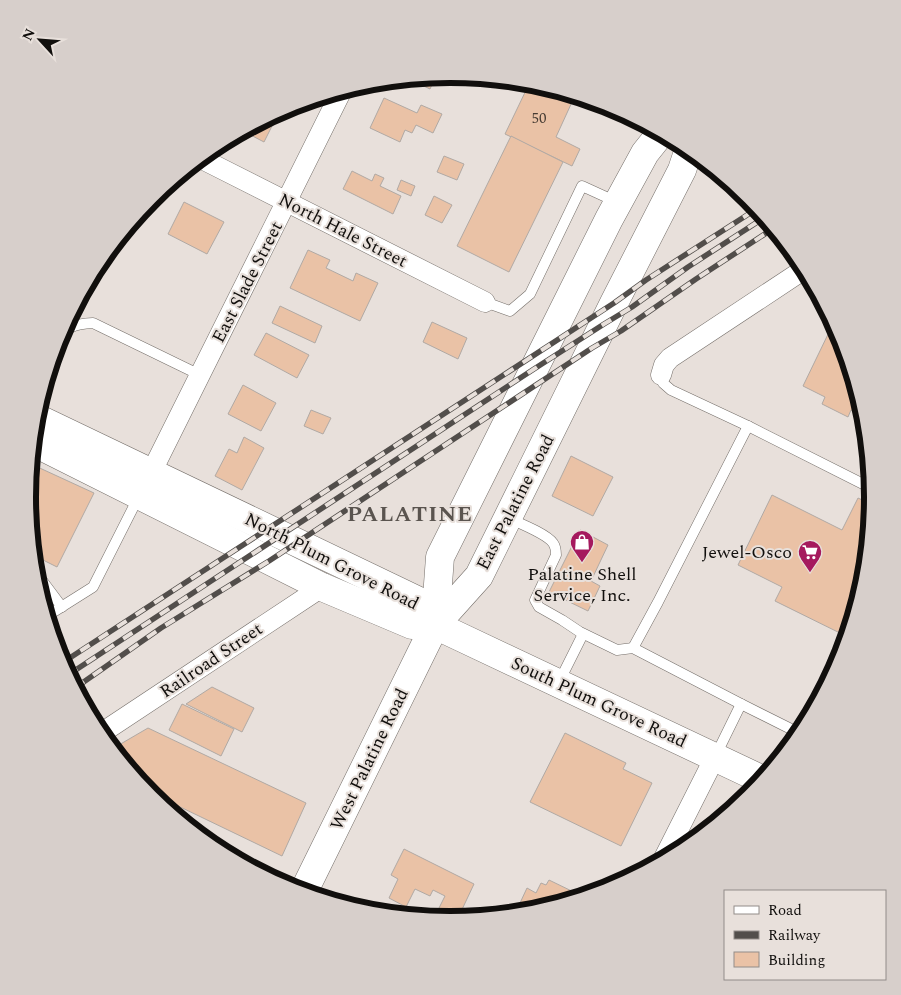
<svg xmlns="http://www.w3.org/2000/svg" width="901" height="995" font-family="Spectral,serif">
<rect width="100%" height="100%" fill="#e8e0db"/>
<g fill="#eac2a6" stroke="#b0a9a4">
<path d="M451 75H455L452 81 440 76Z"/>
<path d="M436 76 430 89 409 79Z"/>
<path d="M530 82 533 83 572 102 556 137 580 149 572 166 505 134Z"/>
<path d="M384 98 417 113 421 105 442 114 433 133 416 125 412 133 405 130 400 142 370 128Z"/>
<path d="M279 112 264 142 243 131Z"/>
<path d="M511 136 563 162 509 272 457 246Z"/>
<path d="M444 156 464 164 457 180 437 172Z"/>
<path d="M352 171 372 181 375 174 384 178 380 186 401 196 393 214 343 189Z"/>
<path d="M401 180 415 186 411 196 397 190Z"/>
<path d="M434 196 452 205 442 223 425 215Z"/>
<path d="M184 202 224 222 207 254 168 234Z"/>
<path d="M308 250 330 260 326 268 353 281 356 273 378 283 360 321 290 288Z"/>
<path d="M280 306 322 326 315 343 272 323Z"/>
<path d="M432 322 467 338 458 359 423 342Z"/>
<path d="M832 326 837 328 841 336 866 417 851 410 848 417 822 404 825 397 803 386Z"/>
<path d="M266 333 309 355 297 378 254 355Z"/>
<path d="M243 385 276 403 261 431 228 414Z"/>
<path d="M311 410 331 418 323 434 304 426Z"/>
<path d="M244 437 264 448 242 490 215 476 229 449 237 453Z"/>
<path d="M571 456 613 477 593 516 552 496Z"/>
<path d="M31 464 94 493 57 567 33 555 28 497Z"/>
<path d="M772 495 842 530 858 498 873 505 865 580 848 637 775 601 782 587 738 565Z"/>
<path d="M580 530 608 545 591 581 600 586 588 611 549 592Z"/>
<path d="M212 687 254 708 242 732 186 704Z"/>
<path d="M182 704 234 729 221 756 169 730Z"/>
<path d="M148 728 306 803 282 856 147 791 112 749Z"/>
<path d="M565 733 626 763 623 769 652 783 621 846 530 802Z"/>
<path d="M404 849 474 884 458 918 439 908 445 896 433 890 430 896 415 889 406 907 389 898 398 879 391 875Z"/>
<path d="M549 880 584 897 542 910 539 908 537 911 520 903 527 888 536 893 541 883 546 885Z"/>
</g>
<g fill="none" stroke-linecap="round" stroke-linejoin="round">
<g stroke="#746e69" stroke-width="11">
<g id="lane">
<path d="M485 302 510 311 530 294 582 186 617 202"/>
<path d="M57 343C66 326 75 324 93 323L200 375"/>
<path d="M661 375 663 383 671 390 748 426 873 489"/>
<path d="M508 518C519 523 547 534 553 543 556 547 556 551 556 555L535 600 539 607 562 620 580 632 617 650 633 648 741 704 801 734"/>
<path d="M35 571 62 607"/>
<path d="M47 616 93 587 139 496"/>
<path d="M633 648 658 602 748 426"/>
<path d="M559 682 583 634"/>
<path d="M715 757 741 704"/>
</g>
</g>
<g stroke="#746e69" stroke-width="21">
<g id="street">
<path d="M200 158 485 302"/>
<path d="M661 375 664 365 670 358 797 274 806 270"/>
<path d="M151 473 342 90"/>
<path d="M100 734 322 587"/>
<path d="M662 862 715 757"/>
</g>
</g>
<g stroke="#746e69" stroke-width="29">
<g id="secondary">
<path d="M35 417 423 603 435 625"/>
<path d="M33 442 322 587 412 625H435L763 780"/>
<path d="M435 625 440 557 609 219 645 153 661 133"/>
<path d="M303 893 435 625 479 576 614 303 682 170 689 149"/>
</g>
</g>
<use href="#lane" stroke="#fff" stroke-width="10"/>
<use href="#street" stroke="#fff" stroke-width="20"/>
<use href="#secondary" stroke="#fff" stroke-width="28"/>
<g stroke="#524e4b" stroke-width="5.5">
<g id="rail">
<path d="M62 663 614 303 646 280 758 208"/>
<path d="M68 675 534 369 604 324 632 307 688 267 765 217"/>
<path d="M75 688 161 628 269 561 592 348 621 331 696 279 774 228"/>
</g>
</g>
<use href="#rail" stroke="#e8e0db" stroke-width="4" stroke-dasharray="11" stroke-linecap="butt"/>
</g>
<defs>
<g id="shop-pin" transform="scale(1.25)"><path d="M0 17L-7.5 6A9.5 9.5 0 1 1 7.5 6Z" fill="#a5195e" stroke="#e8e0db"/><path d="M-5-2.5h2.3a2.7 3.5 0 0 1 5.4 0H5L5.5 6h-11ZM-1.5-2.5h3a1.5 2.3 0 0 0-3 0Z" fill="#fff"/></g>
<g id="supermarket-pin" transform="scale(1.25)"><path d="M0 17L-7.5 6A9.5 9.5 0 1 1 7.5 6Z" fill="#a5195e" stroke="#e8e0db"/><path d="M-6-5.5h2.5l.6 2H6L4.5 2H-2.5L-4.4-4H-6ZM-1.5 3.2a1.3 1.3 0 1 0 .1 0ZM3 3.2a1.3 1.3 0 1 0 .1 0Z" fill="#fff"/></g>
</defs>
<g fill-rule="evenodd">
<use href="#shop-pin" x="582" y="542"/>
<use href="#supermarket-pin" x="810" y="552"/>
</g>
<g text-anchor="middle" stroke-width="4" stroke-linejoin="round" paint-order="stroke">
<g font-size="15" fill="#473c33">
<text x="539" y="123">50</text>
</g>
<g font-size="18" fill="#110f0d" stroke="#e8e0db">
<text transform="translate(343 230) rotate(27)" y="6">North Hale Street</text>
<text transform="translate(247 282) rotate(-63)" y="6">East Slade Street</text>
<text transform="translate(515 502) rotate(-63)" y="6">East Palatine Road</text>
<text transform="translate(332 561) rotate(27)" y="6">North Plum Grove Road</text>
<text transform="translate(211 660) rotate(-34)" y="6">Railroad Street</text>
<text transform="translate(599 702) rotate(25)" y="6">South Plum Grove Road</text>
<text transform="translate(369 759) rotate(-64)" y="6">West Palatine Road</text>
</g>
<g font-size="18" fill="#110f0d" stroke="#e8e0db" text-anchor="end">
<text x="792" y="558">Jewel-Osco</text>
<text x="582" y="580" text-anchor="middle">Palatine Shell<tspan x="582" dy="21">Service, Inc.</tspan></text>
</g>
<g font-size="22" font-weight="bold" letter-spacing="1" fill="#5a544f" stroke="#e8e0db">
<text x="410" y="521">PALATINE</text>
</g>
</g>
<path d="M0 0H901V995H0ZM36 497a414 414 0 1 1 828 0a414 414 0 1 1-828 0Z" fill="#d7cfcb" fill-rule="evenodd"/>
<path fill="none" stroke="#110f0d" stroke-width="6" d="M36 497a414 414 0 1 1 828 0a414 414 0 1 1-828 0Z"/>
<rect x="724" y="890" width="162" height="90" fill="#e8e0db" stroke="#928c89"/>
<rect x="734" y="906" width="25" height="8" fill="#ffffff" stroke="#928c89"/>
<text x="768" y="915" font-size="15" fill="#110f0d">Road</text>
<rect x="734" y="931" width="25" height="8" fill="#524e4b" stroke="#928c89"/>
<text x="768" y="940" font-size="15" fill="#110f0d">Railway</text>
<rect x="734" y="952" width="25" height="15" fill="#eac2a6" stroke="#928c89"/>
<text x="768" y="965" font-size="15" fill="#110f0d">Building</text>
<g transform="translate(40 40) rotate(296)" stroke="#e8e0db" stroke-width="4" paint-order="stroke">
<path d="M0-4L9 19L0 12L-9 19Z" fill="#110f0d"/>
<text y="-8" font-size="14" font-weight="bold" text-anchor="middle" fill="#110f0d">N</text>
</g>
</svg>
